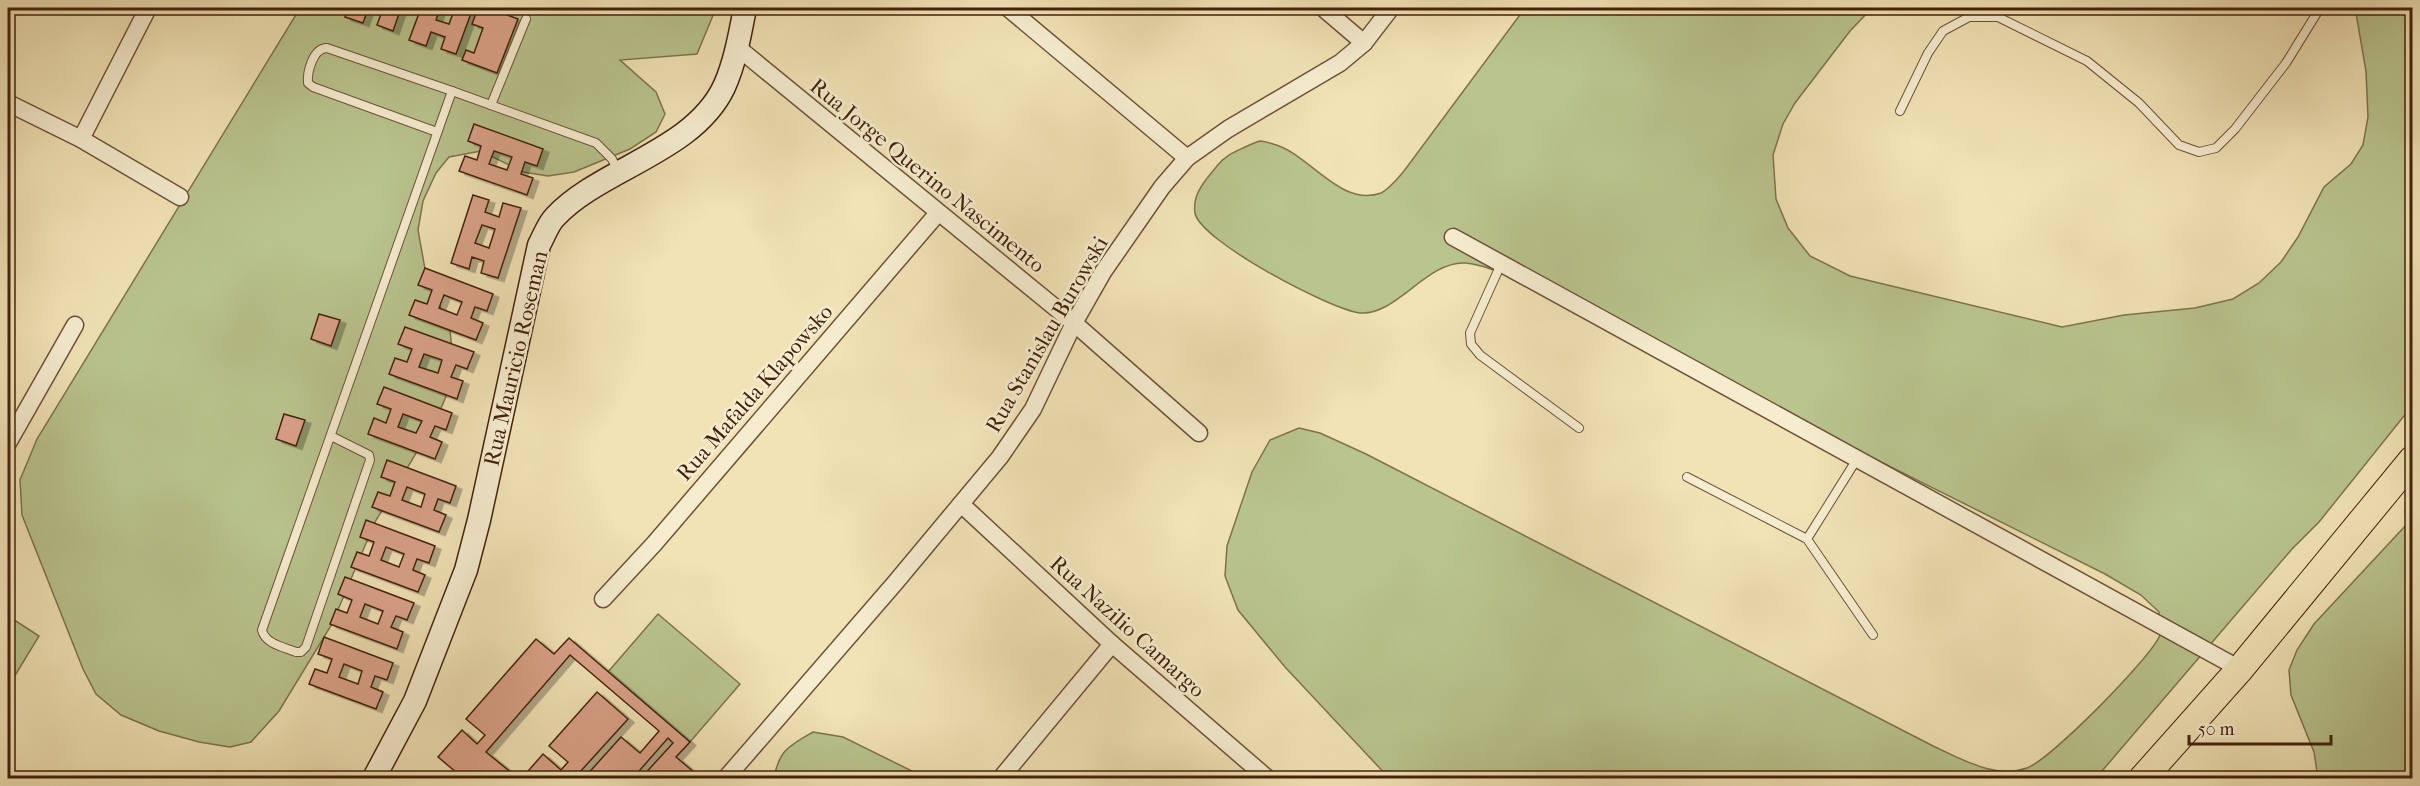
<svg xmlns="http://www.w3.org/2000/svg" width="2420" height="786" font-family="'IM FELL French Canon',serif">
<defs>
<filter id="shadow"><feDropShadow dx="6" dy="3.5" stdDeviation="0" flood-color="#0004"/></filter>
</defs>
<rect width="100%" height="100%" fill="#f1e3b6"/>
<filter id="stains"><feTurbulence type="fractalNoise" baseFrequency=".00333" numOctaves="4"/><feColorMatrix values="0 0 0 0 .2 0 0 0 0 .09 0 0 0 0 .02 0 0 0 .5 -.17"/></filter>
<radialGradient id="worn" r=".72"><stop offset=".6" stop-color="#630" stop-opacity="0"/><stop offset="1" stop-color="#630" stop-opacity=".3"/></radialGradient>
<g fill="#b9c48e" stroke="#7e734c" stroke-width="1.5">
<path d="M300 8H713L714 13 697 54 620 60 656 92 665 114 656 132 630 149 574 172 548 176 523 172 481 151 449 157 436 173 423 201 418 230 425 269 450 331 453 359 449 389 437 418 375 522 332 624 279 711 251 742 230 747 199 742 159 731 121 715 96 694 83 669 22 515 20 480 37 439Z"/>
<path d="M1525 8H1872L1850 31 1795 103 1783 124 1773 155 1776 199 1788 228 1810 256 1850 276 2062 327 2124 315 2195 308 2233 299 2259 283 2281 262 2298 237 2324 187 2351 164 2363 145 2368 117 2366 71 2356 13 2357 8H2412V406L2319 522 2292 549 2096 778H1389L1285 667 1238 610 1225 576 1227 546 1252 472 1270 440 1299 428 1320 433 1366 454 1935 747C1964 760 1995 779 2027 768 2049 761 2152 657 2160 635 2162 629 2159 619 2159 612L2141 595 2105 574 1529 286C1509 277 1488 265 1465 263 1427 261 1396 316 1360 313 1331 310 1200 241 1195 213 1192 193 1206 180 1217 166 1225 156 1232 153 1243 148 1248 146 1255 142 1260 141 1264 141 1270 143 1273 144 1309 153 1340 208 1381 193 1389 189 1398 178 1404 171Z"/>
<path d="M2412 504V778H2318L2314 752 2291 695 2289 670 2297 650 2314 624 2407 524 2405 511Z"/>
<path d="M658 614 740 684 690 742 608 672Z"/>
<path d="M8 616 39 636 8 687Z"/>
<path d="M813 732 843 737 926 778H774C779 750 789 746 813 732Z"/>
</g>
<g fill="#dba289" stroke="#42220b" stroke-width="1.5" fill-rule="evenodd" filter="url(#shadow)">
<path d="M349 8H401L393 31 377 25 381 14 368 9 363 23 345 17Z"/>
<path d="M421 8H440L436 20 449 24 455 8H473L456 54 441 49 445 37 431 32 426 46 409 40Z"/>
<path d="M478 8H488L518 19 497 73 462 60 466 50 474 53 483 28 472 24Z"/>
<path d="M474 124 543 149 537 166 525 162 521 174 533 178 527 195 459 171 465 156 477 160 481 146 468 141ZM494 151 512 157 507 170 489 164Z"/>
<path d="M473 195 489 200 485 212 499 217 503 203 521 208 498 278 481 273 484 261 472 257 469 269 451 263ZM482 225 495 229 489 248 475 243Z"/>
<path d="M425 268 493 294 487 311 475 307 471 318 483 323 476 340 409 315 415 300 427 304 432 290 418 285ZM444 295 462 302 457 315 439 308Z"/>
<path d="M319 314 340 320 331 346 311 339Z"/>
<path d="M405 327 474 352 467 369 456 365 451 377 463 381 457 399 389 374 395 358 407 362 412 349 398 344ZM424 354 442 360 438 373 419 367Z"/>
<path d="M384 387 452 413 446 430 435 426 430 437 442 442 435 459 368 434 374 418 386 423 391 409 377 404ZM403 414 422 421 416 433 398 427Z"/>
<path d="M284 414 305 420 296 446 276 439Z"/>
<path d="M387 460 456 486 450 503 438 499 434 510 446 515 439 532 372 507 378 492 390 496 395 482 381 477ZM407 487 425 494 421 507 402 500Z"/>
<path d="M366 520 435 546 429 563 417 559 413 570 425 575 418 592 351 567 357 552 369 556 374 542 360 537ZM386 547 404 554 399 567 381 560Z"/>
<path d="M345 577 414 603 407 620 396 616 391 627 403 632 397 649 330 624 336 609 347 613 352 600 338 594ZM365 604 383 611 378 624 360 617Z"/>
<path d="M324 637 393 663 387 680 375 676 371 687 383 692 376 709 309 684 315 669 327 673 332 659 318 654ZM344 664 362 671 358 684 339 677Z"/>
<path d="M569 638 690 742 676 757 695 773 690 778H641L673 743 668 738 633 778H584L621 737 640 753 659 731 570 655 486 752 518 778H463L438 757 462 730 477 744 485 735 466 719 536 639 554 654Z"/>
<path d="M597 692 628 719 579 773 576 771 571 778H522L543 754 561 770 568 762 549 746Z"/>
</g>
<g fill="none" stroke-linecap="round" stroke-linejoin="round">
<g stroke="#6e5236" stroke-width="10">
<g id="service">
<path d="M491 105 526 19"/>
<path d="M1900 111 1928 53 1943 31 1969 17H1998L2087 61 2139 103 2179 145 2199 152 2216 148 2235 129 2286 63 2320 8"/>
<path d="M437 132 313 87 308 83C307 72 313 48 327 48L452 91"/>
<path d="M1501 264 1470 333 1471 344 1480 355 1579 428"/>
<path d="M331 436 369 455 370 460 306 647 301 652H296C284 647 265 644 262 630L452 91 596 143 612 159 618 171"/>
<path d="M1687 477 1807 539 1873 635"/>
<path d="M1807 539 1857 459"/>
</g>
</g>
<g stroke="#6e5236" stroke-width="19">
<g id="minor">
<path d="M1008 8 1187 158"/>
<path d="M1323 8 1364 43"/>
<path d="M737 47 1074 323 1199 433"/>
<path d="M8 103 81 139 180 197"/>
<path d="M81 139 148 8"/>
<path d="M1453 237 2240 669"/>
<path d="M8 443 75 325"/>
<path d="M961 504 1112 644 1267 778"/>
<path d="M603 599 654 544 938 213"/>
<path d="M726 778 895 583 1000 457 1033 409 1074 323 1103 272 1162 187 1187 158 1228 129 1340 63 1364 43 1391 8"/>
<path d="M1001 778 1112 644"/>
</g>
</g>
<g stroke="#42220b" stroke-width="25">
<path id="secondary" d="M374 778 415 701 466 570 479 520 539 245C544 236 548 224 555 217 601 168 693 152 724 87 735 63 740 34 745 8"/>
</g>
<g stroke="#42220b" stroke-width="29">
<path id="trunk" d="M2143 778 2240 669 2412 460"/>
</g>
<use href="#service" stroke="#f6edd0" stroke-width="8"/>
<use href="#minor" stroke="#f6edd0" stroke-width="16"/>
<use href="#secondary" stroke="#f6edd0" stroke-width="22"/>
<use href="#trunk" stroke="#f1e3b6" stroke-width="27"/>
</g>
<g text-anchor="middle" stroke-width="5" stroke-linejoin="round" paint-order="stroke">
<g font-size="22" fill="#42220b" stroke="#f6edd0">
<text transform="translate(928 175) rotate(39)" y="8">Rua Jorge Querino Nascimento</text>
<text transform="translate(1046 334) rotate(-60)" y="8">Rua Stanislau Burowski</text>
<text transform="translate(515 358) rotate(-77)" y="8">Rua Mauricio Roseman</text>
<text transform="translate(754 392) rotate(-49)" y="8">Rua Mafalda Klapowsko</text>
<text transform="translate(1128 626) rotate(42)" y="8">Rua Nazilio Camargo</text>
</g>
</g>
<rect width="2420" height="786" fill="none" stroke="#f1e3b6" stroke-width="30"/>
<rect x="9" y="9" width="2402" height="768" fill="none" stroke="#42220b" stroke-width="3"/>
<rect x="15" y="15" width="2390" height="756" fill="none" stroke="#42220b" stroke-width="1.5"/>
<path d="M2189 735v9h142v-9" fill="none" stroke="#42220b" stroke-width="3"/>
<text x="2198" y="735" font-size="18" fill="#42220b" stroke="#f6edd0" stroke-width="4.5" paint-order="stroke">50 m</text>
<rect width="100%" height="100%" filter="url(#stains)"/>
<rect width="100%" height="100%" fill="url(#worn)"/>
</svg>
